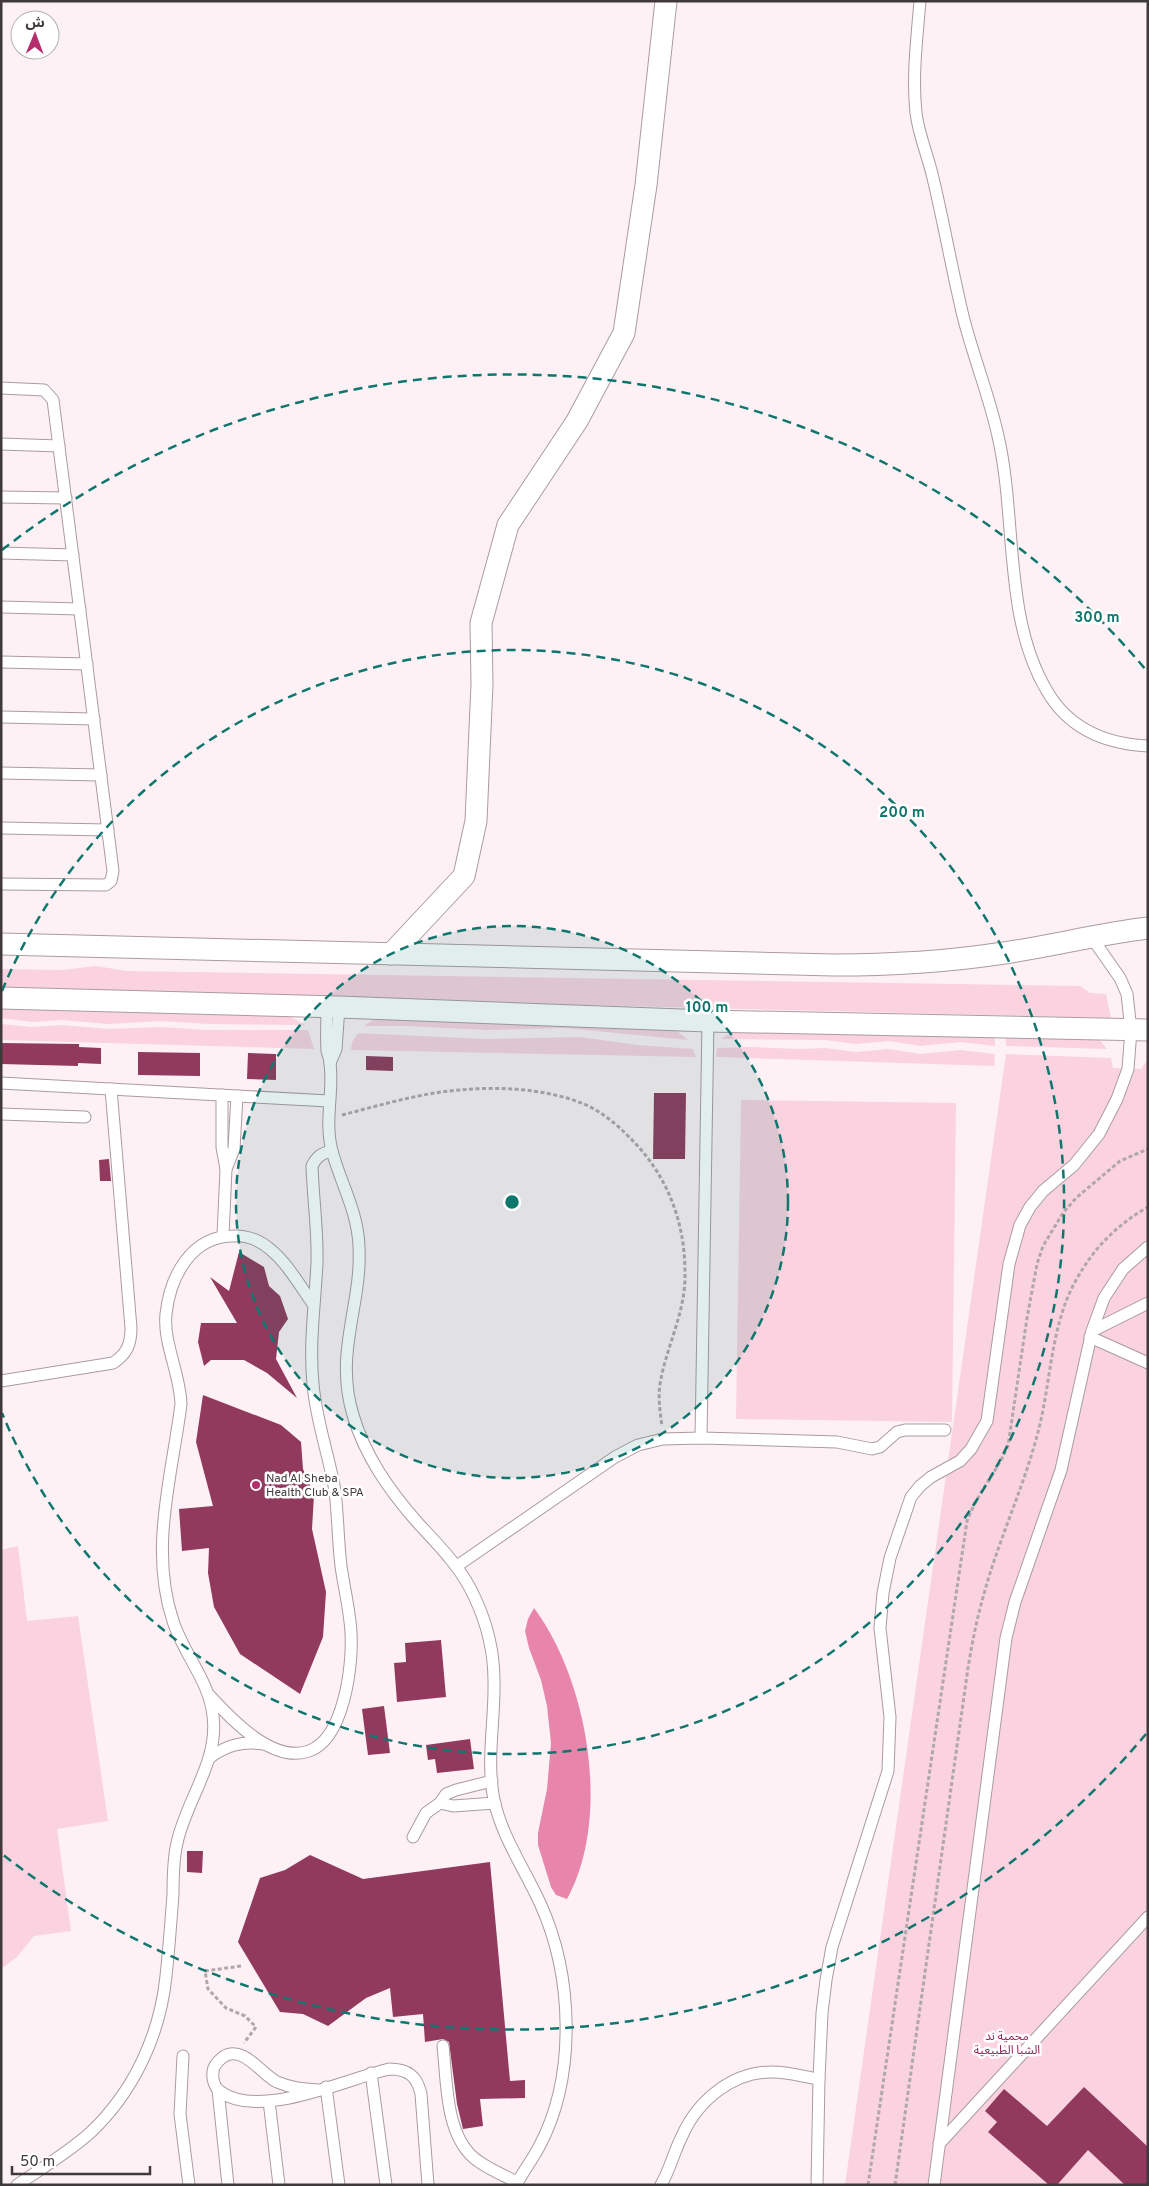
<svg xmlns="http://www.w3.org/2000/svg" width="1149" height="2186" font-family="Overpass,'Noto Sans Arabic',sans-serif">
<rect width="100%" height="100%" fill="#fef1f5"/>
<g fill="#fbd2df">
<path d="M96 966 127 971 1080 986 1090 993 1106 994 1111 1018 1 991V969L63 970Z"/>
<path d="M1 1008 283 1016 291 1017 305 1025 209 1024 161 1021 108 1024 62 1020 32 1022 1 1018Z"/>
<path d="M374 1019 661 1027 677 1031 688 1040 565 1028 485 1030 407 1026H364Z"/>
<path d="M1 1024 32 1027 62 1025 108 1029 161 1027 208 1030H308L314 1049 1 1040Z"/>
<path d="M734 1030 995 1033V1046L961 1042 920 1046 889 1041 856 1044 825 1040 721 1039Z"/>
<path d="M358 1033 485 1039 580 1037 638 1045 693 1049 696 1057 351 1050 352 1042Z"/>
<path d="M1006 1034 1100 1040 1107 1049 1006 1046Z"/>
<path d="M751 1047 800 1049 825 1048 856 1052 889 1049 920 1054 960 1050 995 1054 994 1066 716 1057 717 1048Z"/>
<path d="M1006 1054 1111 1058 1113 1068 1141 1069 1148 1059V2185H845Z"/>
<path d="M741 1100 956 1103 952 1422 736 1419Z"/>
<path d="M18 1546 27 1621 78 1616 108 1821 57 1829 71 1931 34 1936 17 1957 1 1969V1550Z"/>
</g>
<path fill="#e785aa" d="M534 1608C588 1680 612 1818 567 1899L556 1895 551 1887 538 1845V1833L547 1789 551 1743 547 1706 541 1680 529 1648 525 1631 528 1619Z"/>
<g fill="#92395e">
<path d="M1 1043 79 1044V1047L101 1048V1064L78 1063V1066L1 1064Z"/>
<path d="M138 1052 200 1053V1076L138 1075Z"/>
<path d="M248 1053 276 1054V1080L247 1079Z"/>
<path d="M366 1056 393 1057V1071L366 1070Z"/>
<path d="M654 1093H686L685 1159H653Z"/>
<path d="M109 1159 111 1181H100L99 1160Z"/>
<path d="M239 1252 264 1267 269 1286 280 1296 288 1319 279 1332 276 1359 297 1398 267 1373 244 1360H211L204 1366 198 1342 201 1323H237L210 1277 229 1291Z"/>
<path d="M203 1395 281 1425 301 1442 303 1469 314 1495 312 1529 326 1592 323 1637 300 1694 240 1654 214 1607 208 1573 209 1548 182 1551 179 1509 213 1506 196 1442Z"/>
<path d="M441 1640 446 1697 397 1702 394 1663 406 1662 405 1643Z"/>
<path d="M384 1706 390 1753 368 1755 362 1709Z"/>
<path d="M470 1739 474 1769 437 1773 435 1759 428 1760 426 1745Z"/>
<path d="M187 1851H203L202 1873 187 1872Z"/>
<path d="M310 1855 363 1879 490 1862 510 2081 525 2080V2098L480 2099 483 2126 463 2129 457 2104 449 2042 443 2039 425 2042 423 2014 393 2017 390 1988 366 1998 328 2026 303 2014 280 2012 238 1942 260 1878 285 1870Z"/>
<path d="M1084 2087 1148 2147V2185H1125L1088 2150 1057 2185H1049L988 2132 997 2122 985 2111 1004 2089 1047 2126Z"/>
</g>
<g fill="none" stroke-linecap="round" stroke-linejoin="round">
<g stroke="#aa9ba0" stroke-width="13">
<g id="service">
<path d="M920 1C917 38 912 76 916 113 919 136 928 156 933 178 944 224 952 270 963 316 973 356 989 395 998 436 1017 517 1003 618 1047 691 1069 729 1106 744 1148 746"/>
<path d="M1 388 44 390 53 400 113 871 111 881 106 885 1 884"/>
<path d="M1 444 59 446"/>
<path d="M1 497 66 498"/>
<path d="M1 553 73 555"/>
<path d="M1 607 80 609"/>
<path d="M1 662 87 664"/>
<path d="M1 717 94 719"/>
<path d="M1 773 101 775"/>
<path d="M1 828 108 830"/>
<path d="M327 1007C327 1021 326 1036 327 1051 328 1055 330 1059 330 1063 334 1092 324 1120 332 1151 341 1184 358 1212 359 1247 362 1306 334 1352 353 1415 365 1456 389 1490 417 1522 438 1545 461 1567 474 1596 487 1623 494 1651 494 1681 495 1720 486 1761 494 1800 502 1837 525 1870 540 1903 573 1975 577 2076 539 2147 532 2160 523 2172 516 2185"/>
<path d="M330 1063 336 1049 339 1007"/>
<path d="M1 1083 329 1101"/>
<path d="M222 1095V1147L226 1169 223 1236"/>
<path d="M1 1114 85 1117"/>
<path d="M226 1169 234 1149 237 1096"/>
<path d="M1092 1331 1148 1303"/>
<path d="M1090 1337 1148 1363"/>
<path d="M1 1381 113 1363C127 1354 131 1344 131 1328L111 1089"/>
<path d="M701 1438 708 1021"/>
<path d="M457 1566 615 1457 638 1445 663 1439 701 1438 837 1442 872 1449 880 1447 897 1432 905 1430H945"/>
<path d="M209 1695C231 1719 273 1764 309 1751 344 1739 353 1665 351 1633 350 1611 344 1588 341 1566 338 1541 338 1516 335 1491 329 1455 316 1421 313 1384 309 1343 315 1304 317 1263 318 1231 313 1198 312 1166 317 1156 322 1153 332 1151"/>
<path d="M209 1758C227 1745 242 1741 264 1744"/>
<path d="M440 1803 453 1806 495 1803"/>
<path d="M413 1837 426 1813 440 1803 446 1794 456 1790 492 1781"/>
<path d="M443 2046C447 2081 445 2133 474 2158 486 2168 503 2175 517 2182"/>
<path d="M183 2056 180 2114 189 2185"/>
<path d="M371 2073 386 2185"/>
<path d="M326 2087 339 2185"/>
<path d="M218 2090 228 2185"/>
<path d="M318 2090C303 2089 291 2088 277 2082 261 2074 243 2044 223 2057 218 2061 213 2066 213 2072 212 2080 215 2088 221 2092 259 2120 347 2079 389 2069 408 2069 417 2076 421 2094L428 2185"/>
<path d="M269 2101 279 2185"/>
<path d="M939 2144 1148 1917"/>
<path d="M17 2185C42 2168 69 2152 91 2132 134 2091 160 2035 166 1976 169 1949 171 1921 173 1894 173 1877 173 1860 177 1843 186 1800 219 1762 213 1716 210 1682 183 1653 173 1621 149 1549 172 1476 181 1404 180 1373 163 1343 166 1314 170 1277 191 1236 233 1236 247 1235 261 1241 271 1250 288 1264 300 1286 313 1304"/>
<path d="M661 2185C670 2169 674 2152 682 2136 698 2100 733 2071 774 2072 788 2072 804 2077 819 2079"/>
<path d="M817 2185 819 2079 822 2013 826 1980 832 1947 888 1771 890 1717 880 1628 883 1593 890 1558 911 1497 920 1486 931 1477 960 1461 971 1449 987 1421 1009 1264 1020 1225 1030 1207 1043 1191 1074 1165 1099 1134 1117 1099 1128 1069 1131 1030 1127 994 1120 978 1092 938"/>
<path d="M934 2185 1006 1638 1015 1602 1061 1470 1092 1331 1104 1298 1123 1269 1148 1247"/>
</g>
</g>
<g stroke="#aa9ba0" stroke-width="23">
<g id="minor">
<path d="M1 944 834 965C889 965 943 962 997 954 1048 947 1097 934 1148 928"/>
<path d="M391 954 464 876 476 821 482 684 481 623 508 525 577 421 624 333 646 185 666 1"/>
<path d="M1 998 339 1007 708 1021 1148 1030"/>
</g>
</g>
<g stroke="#b1a7aa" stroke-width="3" stroke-dasharray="4 2.5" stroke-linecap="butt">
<path d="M342 1115C381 1105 420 1093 460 1090 500 1086 547 1089 584 1104 598 1110 613 1121 624 1132 665 1170 685 1218 685 1273 686 1312 666 1347 660 1384 658 1398 660 1412 662 1426"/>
<path d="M241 1966 205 1971 208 1989 226 2008 245 2016 256 2027 244 2043"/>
<path d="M868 2185 967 1521C977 1494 996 1473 1008 1446L1027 1318 1037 1264 1043 1246 1063 1213 1076 1198 1120 1161 1148 1149"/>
<path d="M895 2185 968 1668C972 1643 977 1618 984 1594 999 1538 1025 1485 1039 1428 1051 1380 1051 1326 1075 1282 1092 1250 1116 1225 1148 1207"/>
</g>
<use href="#service" stroke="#fff" stroke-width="11"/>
<use href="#minor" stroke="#fff" stroke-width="21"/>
</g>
<circle cx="512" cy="1202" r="276" fill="#0f766e" fill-opacity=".12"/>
<g fill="none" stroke="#0f766e" stroke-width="2.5" stroke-dasharray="9 6">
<circle cx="512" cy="1202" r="276"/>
<path d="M2 991A552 552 0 1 1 2 1413"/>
<path d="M1146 1734A828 828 0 0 1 2 1854M2 550A828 828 0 0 1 1146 670"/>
</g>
<circle fill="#b52d6d" stroke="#fff" stroke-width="2" cx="256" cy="1485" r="5"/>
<g text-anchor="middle" stroke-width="5" stroke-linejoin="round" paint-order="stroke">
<g font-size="12" fill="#3f393b" stroke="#fff" text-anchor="start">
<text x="266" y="1482">Nad Al Sheba<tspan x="266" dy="14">Health Club &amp; SPA</tspan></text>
</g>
<g font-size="12" fill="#952359" stroke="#fff">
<text x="1007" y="2040">محمية ند<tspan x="1007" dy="14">الشبا الطبيعية</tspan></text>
</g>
</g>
<circle cx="512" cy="1202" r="8" fill="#0f766e" stroke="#fff" stroke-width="2.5"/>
<g font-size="15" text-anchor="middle" font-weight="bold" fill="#0f766e" stroke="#fff" stroke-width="5" stroke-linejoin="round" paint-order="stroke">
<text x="1097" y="622">300 m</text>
<text x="902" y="817">200 m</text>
<text x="707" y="1012">100 m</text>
</g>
<rect width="1149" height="2186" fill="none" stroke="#3f393b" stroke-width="5"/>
<g transform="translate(35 35) rotate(1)"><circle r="24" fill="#ffffff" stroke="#b2b0b1"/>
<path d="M0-4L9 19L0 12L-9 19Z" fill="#b52d6d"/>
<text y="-8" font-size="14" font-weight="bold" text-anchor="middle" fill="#3f393b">ش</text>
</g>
<path d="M12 2166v8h138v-8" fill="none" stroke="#3f393b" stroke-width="2.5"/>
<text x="20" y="2166" font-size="15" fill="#3f393b" stroke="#ffffff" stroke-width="4" paint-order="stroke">50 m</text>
</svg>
